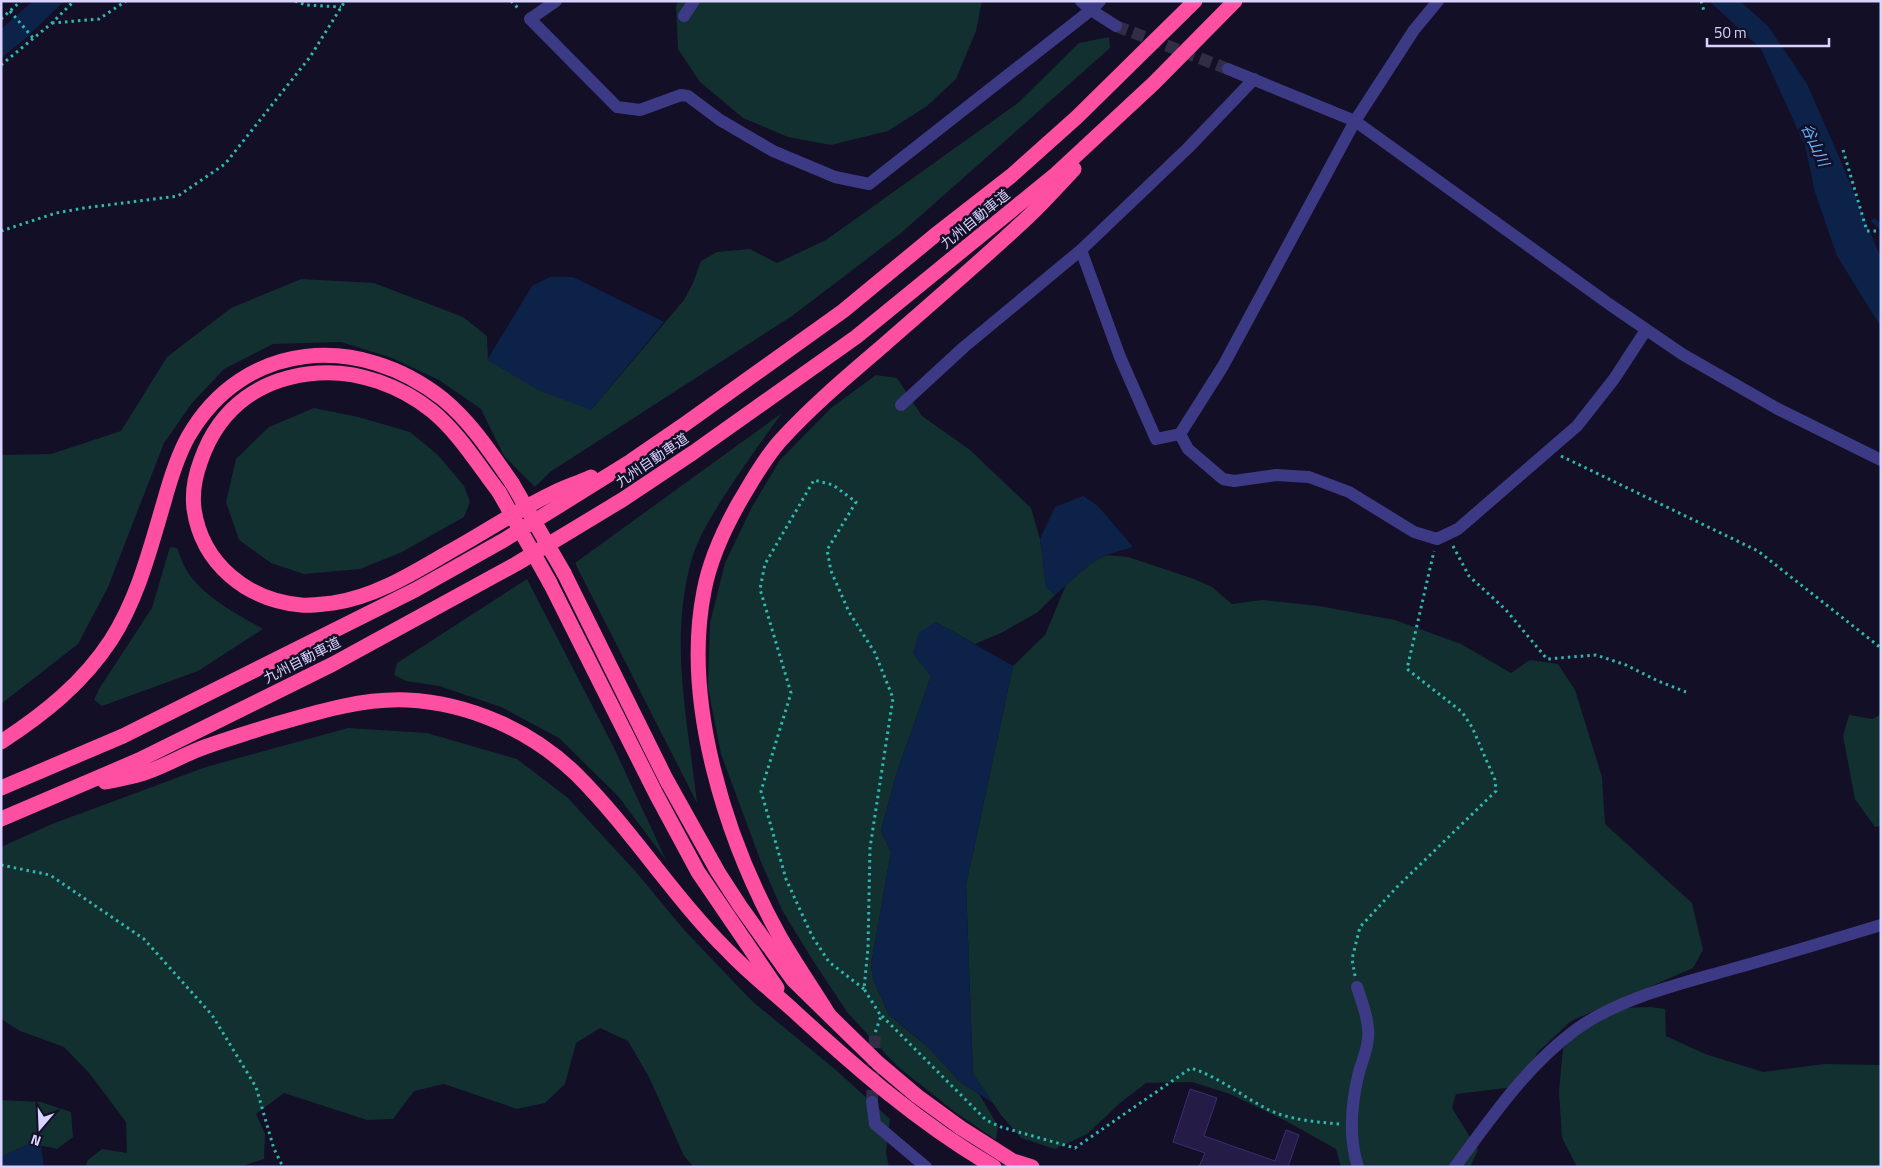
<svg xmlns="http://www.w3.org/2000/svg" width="1882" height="1168" font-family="'Titillium Web','Noto Sans JP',sans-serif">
<rect width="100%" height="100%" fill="#130f26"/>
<g fill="#12302f">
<path d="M678 1H982L976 31 956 79 927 106 888 131 831 145 788 137 743 118 700 82 678 49 676 6Z"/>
<path d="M1109 37 1110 48 901 233 792 316 550 472 535 487 504 456 481 409 439 380 392 358 341 342 273 344 224 369 192 403 164 443 108 587 78 644 1 704V455L51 454 121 431 167 357 231 308 301 279 374 283 463 317 487 336 488 360 591 410 684 300 693 283 701 261 717 252 750 249 777 263 826 240 1018 103 1079 43Z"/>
<path d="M876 375 897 378 922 416 970 450 1031 508 1040 539 1046 587 1055 595 1038 612 1001 633 975 644 936 622 913 653 931 676 896 775 881 831 891 852 871 965 873 979 889 1015 928 1047 959 1081 979 1094 998 1126 996 1140 955 1112 897 1066 847 1012 812 959 782 910 761 862 721 754 708 688 710 623 725 563 752 507 780 460 831 408Z"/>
<path d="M314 408 358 417 410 432 438 455 464 486 470 502 464 517 402 552 360 569 304 574 271 563 239 540 226 502 236 459 269 427Z"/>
<path d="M782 413C761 442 740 471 721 501 709 520 697 540 691 562 669 642 688 722 697 803L575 563Z"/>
<path d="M170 547 177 548C180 555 182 563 186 569 200 595 238 615 263 629L198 671 102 706 94 700 99 689 152 608Z"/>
<path d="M1106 555 1128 557 1194 579 1212 587 1232 604 1262 600 1319 606 1395 620 1461 644 1511 673 1530 660 1558 664 1575 690 1602 777 1605 824 1692 903 1703 950 1693 968 1571 1021 1538 1052 1515 1087 1456 1094 1452 1108 1478 1150 1470 1167H1341L1336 1149 1286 1121 1230 1094 1192 1082 1146 1083 1120 1103 1087 1134 1055 1149 1021 1138 1001 1115 973 1074 966 885 1013 666 1045 635 1066 585 1090 564Z"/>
<path d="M527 579 615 750 666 860 618 796 559 738 501 707 439 686 406 681 394 675 397 663Z"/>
<path d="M1881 714V826L1875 827 1855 799 1843 736 1849 715 1873 719Z"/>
<path d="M348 728 427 733 517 759 568 798 636 872 685 931 752 1001 837 1071 890 1119 886 1153 889 1167H694L684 1156 649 1077 628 1041 600 1028 576 1043 565 1084 545 1103 517 1109 444 1084 414 1091 393 1119 367 1120 284 1093 256 1114 265 1134 264 1159 239 1167H85L88 1160 102 1149 127 1153 126 1122 90 1074 64 1047 20 1031 1 1019V847L52 824 206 767Z"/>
<path d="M1650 1007 1665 1009 1666 1036 1705 1054 1763 1072 1825 1064 1881 1065V1167H1577L1562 1138 1559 1092 1563 1048 1589 1022 1622 1008Z"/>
<path d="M1 1100 41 1102 71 1112 73 1137 57 1149C30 1142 26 1145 1 1157Z"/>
</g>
<g fill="#0c2248">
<path d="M33 1H64L26 38 1 58V29Z"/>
<path d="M1709 1H1740L1768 26 1807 84 1839 157 1881 258V327L1837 256 1815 192 1805 146 1761 49Z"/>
<path d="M550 277H573L664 322 591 410 538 390 487 360 532 286Z"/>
<path d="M1083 496 1097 505 1133 547 1106 555 1090 564 1055 595 1046 587 1040 539 1055 507Z"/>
<path d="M936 622 1013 666 966 885 973 1074 993 1103 959 1081 925 1044 889 1015 873 979 871 965 891 852 881 831 896 775 931 676 913 653 919 632Z"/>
<path d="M26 1145H41L44 1167H1V1157Z"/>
</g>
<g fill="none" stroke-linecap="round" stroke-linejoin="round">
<path stroke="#0c2248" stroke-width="5" d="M1874 221 1881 227"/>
</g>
<path fill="#241b47" stroke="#3b2d73" d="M1190 1089 1217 1098 1204 1136 1275 1161 1286 1130 1299 1135 1288 1167H1199L1205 1153 1173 1142Z"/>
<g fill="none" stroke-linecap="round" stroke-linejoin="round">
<g stroke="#312d47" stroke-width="12" stroke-dasharray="12 6" stroke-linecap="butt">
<path d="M1116 26 1228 69"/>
<path d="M872 1102 875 1033"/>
</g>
<g stroke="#2fb8b0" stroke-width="3" stroke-dasharray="2.5 4" stroke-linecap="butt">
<path d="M295 1 306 5 341 7"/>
<path d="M511 1 520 10"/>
<path d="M1701 1 1704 11"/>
<path d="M10 11 33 38"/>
<path d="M1 19 21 1"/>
<path d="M52 23 99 19 126 1"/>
<path d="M1 65 52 23 74 1"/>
<path d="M1843 150 1867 231H1881"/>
<path d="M1 231 56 213 84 208 178 196 225 164 310 57 345 1"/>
<path d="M1561 456 1758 551 1881 648"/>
<path d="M1453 546 1469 576 1506 610 1547 659 1596 655 1626 665 1658 681 1686 692"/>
<path d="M1 865 50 875 144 939 212 1015 256 1087 274 1149 283 1167"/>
<path d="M1355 976 1352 959 1360 927 1397 887 1496 791 1495 780 1472 727 1462 712 1407 669 1434 551"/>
<path d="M864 989 829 962 812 936 786 879 761 791 791 693 760 589 765 564 814 480 833 485 856 502 827 550 831 571 849 612 875 653 893 698 870 848 868 948 864 989 881 1016 875 1033"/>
<path d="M882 1016 986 1120 1001 1127 1075 1148 1191 1068C1219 1077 1243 1097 1269 1110 1291 1120 1316 1122 1340 1124"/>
</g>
<g stroke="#3d3a85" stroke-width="12">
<path d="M556 1 530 19 617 107 640 110 681 95 688 96 720 120 773 151 835 177 869 184 1091 10 1100 1"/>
<path d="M1081 1 1091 10 1116 26"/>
<path d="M684 16 694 1"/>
<path d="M1228 69 1355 121 1609 304 1682 354 1778 409 1881 460"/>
<path d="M1081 250 1120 357 1156 439 1180 434 1223 366 1355 121 1414 30 1438 1"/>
<path d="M901 405 964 347 1081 250 1188 148 1254 79"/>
<path d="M1180 434 1188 449 1223 479 1234 481 1276 475 1309 477 1349 492 1414 532 1437 539 1458 529 1577 426 1614 379 1646 330"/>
<path d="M1357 987C1362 1003 1370 1022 1368 1039 1367 1050 1362 1062 1359 1072 1351 1104 1348 1136 1358 1167"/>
<path d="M872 1102 875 1124 926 1167"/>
<path d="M1455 1167C1491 1118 1525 1068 1574 1031 1618 998 1680 984 1732 969 1782 955 1831 940 1881 925"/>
</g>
<g stroke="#ff4fa3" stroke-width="15">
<path d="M499 492C478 465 459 433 432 411 401 386 358 370 318 373 262 377 220 406 201 460 195 476 192 493 194 509 202 564 247 600 301 605 311 606 323 604 333 603 375 597 413 573 449 552 484 533 517 510 553 493 565 487 578 483 591 477"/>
<path d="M564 573 666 779 718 872 740 906 793 980 878 1063 917 1096 961 1128 1013 1161 1032 1167"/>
<path d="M550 583 656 794 698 872 777 988"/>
<path d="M1 742C44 714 83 683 111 640 138 598 150 549 164 502 170 480 177 457 188 437 244 339 360 333 443 399 471 422 491 453 512 483"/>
<path d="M105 782C119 779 134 777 147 772 164 766 180 757 197 750 220 741 245 734 269 726 314 713 360 698 407 700 470 703 532 731 577 775 632 830 674 898 729 952 749 973 772 991 793 1010 857 1069 919 1123 994 1167"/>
<path d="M1 788 123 736 415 590 504 540 631 461 685 424 843 311 934 236 1011 176 1077 117 1195 1"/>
<path d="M1 819 139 760 333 664 516 564 622 500 694 452 856 337 1056 174 1154 83 1235 1"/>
<path d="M829 1015C813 989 795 963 780 937 726 840 682 702 704 591 710 559 724 529 740 501 752 481 764 459 780 441 810 408 844 379 878 350 928 306 979 263 1028 217 1044 202 1059 185 1074 169"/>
</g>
<g stroke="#ff4fa3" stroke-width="15">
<path d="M512 483 564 573"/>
<path d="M499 492 550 583"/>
</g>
</g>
<g text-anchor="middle" stroke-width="5" stroke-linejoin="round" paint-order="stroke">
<g font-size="14" fill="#d9d4ff" stroke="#130f26">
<text transform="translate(975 219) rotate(-39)" y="5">九州自動車道</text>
<text transform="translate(652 460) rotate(-34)" y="5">九州自動車道</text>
<text transform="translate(302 660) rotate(-27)" y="5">九州自動車道</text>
</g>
<g font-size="15" font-style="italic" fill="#62b6ff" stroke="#130f26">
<text transform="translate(1815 145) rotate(65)" y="5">谷山川</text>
</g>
</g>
<rect width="1882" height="1168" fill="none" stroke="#d9d4ff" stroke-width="5"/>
<g transform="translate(40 1128) rotate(199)" stroke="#130f26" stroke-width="4" paint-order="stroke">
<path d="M0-4L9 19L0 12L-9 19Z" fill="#d9d4ff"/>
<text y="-8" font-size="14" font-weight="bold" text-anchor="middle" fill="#d9d4ff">N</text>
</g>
<path d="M1707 38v8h122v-8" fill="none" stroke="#d9d4ff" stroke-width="2.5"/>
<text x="1714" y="38" font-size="15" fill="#d9d4ff" stroke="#130f26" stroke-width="4" paint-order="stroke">50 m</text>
</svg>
